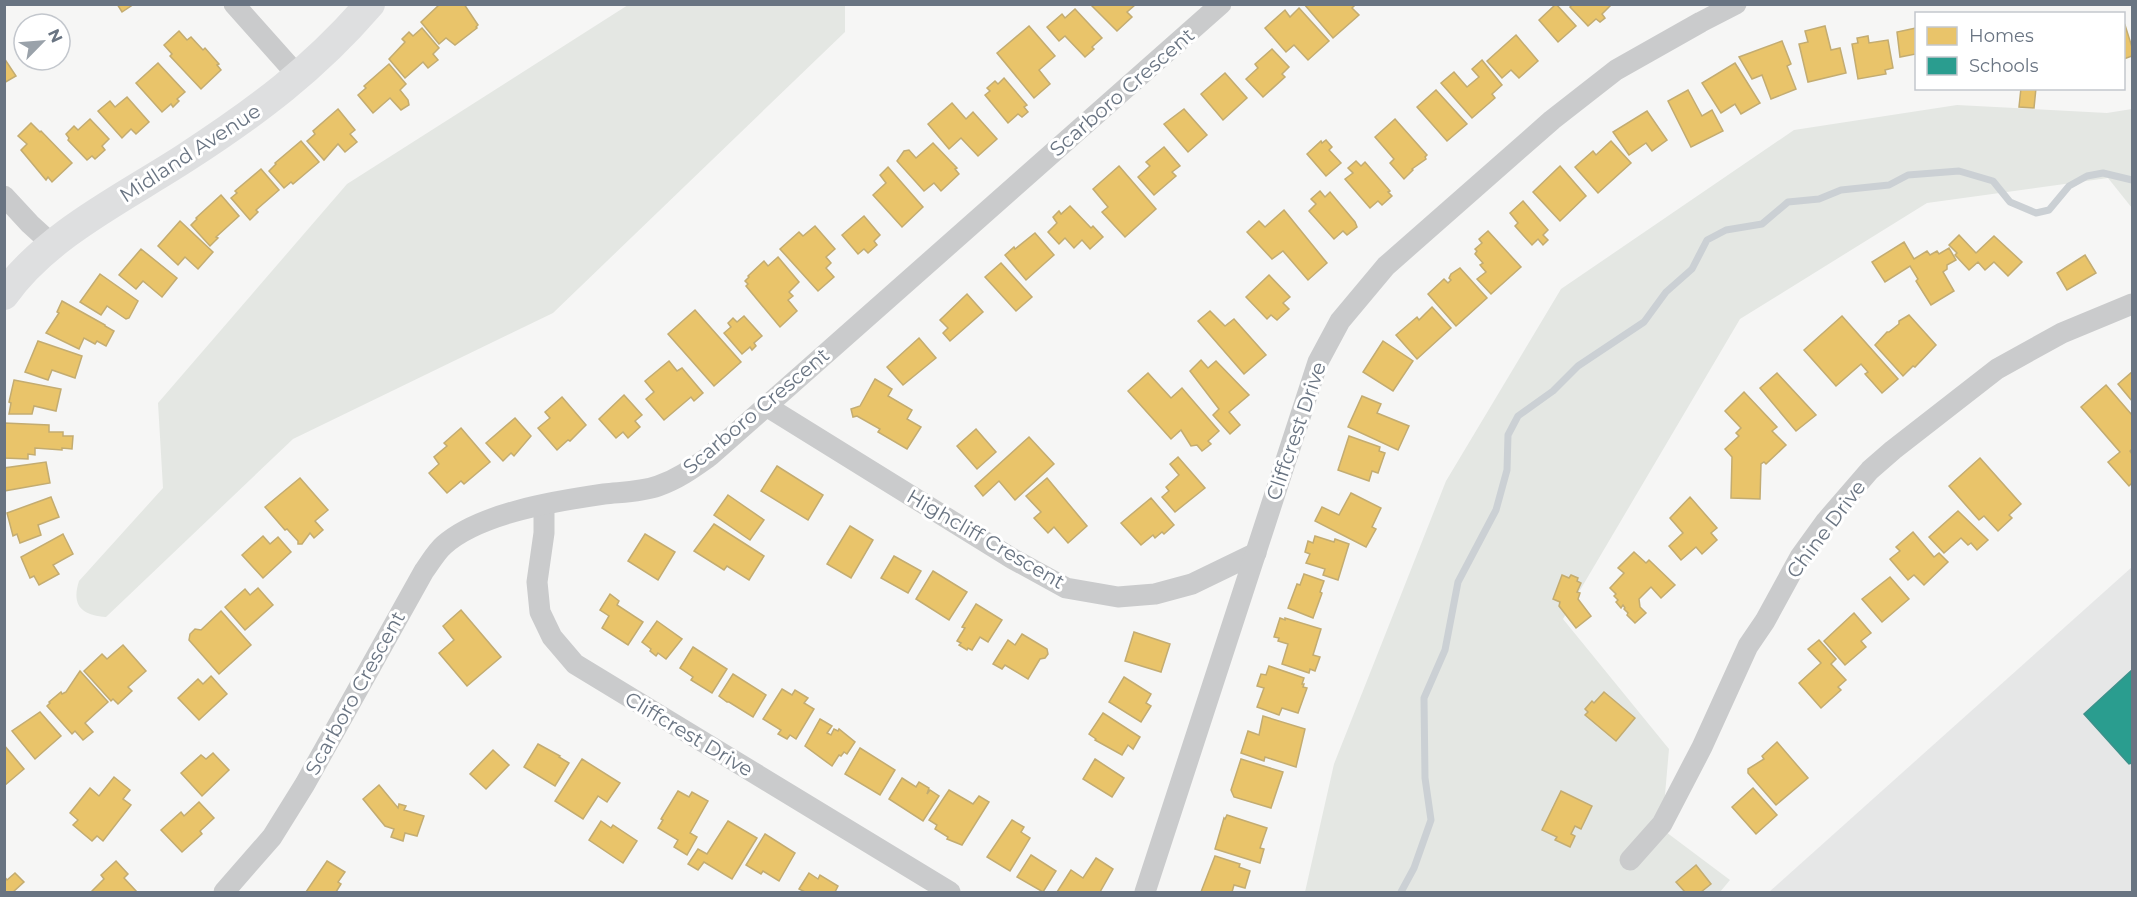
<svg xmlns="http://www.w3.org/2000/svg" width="2137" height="897" font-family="Montserrat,sans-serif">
<rect width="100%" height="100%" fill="#f6f6f5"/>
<path fill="#e6e7e7" d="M2132 567V892H1769Z"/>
<g fill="#e4e7e3">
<path d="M628 5H845V32L553 313 293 439 106 617C82 615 71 606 79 581L163 488 158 403 347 184Z"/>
<path d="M1957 105 2107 113 2132 109V208L2108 178 1927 203 1740 319 1563 619 1669 749 1662 829 1730 880 1720 892H1305L1334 764 1446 481 1561 289 1794 130Z"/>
</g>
<g fill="#e9c46a" stroke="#c3ac71" stroke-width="1.5">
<path d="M117 4H134L122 12Z"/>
<path d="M440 4H464L478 25 476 27 477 28 455 45 446 38 439 44 421 22Z"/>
<path d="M1090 4H1134L1135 5 1127 12 1132 17 1117 31Z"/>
<path d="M1304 4H1356L1352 8 1359 15 1333 38Z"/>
<path d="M1556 4 1576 26 1558 42 1539 20Z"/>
<path d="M1573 4H1612L1602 14 1605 18 1600 22 1596 19 1588 26 1570 7Z"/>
<path d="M1299 8 1329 41 1308 60 1294 45 1286 52 1265 28 1285 10 1290 17Z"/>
<path d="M1075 9 1102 38 1092 47 1094 49 1085 57 1065 36 1059 41 1047 27 1062 14 1065 18Z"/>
<path d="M2125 25 2132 47V56L2124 59V26Z"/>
<path d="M1029 26 1055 56 1039 70 1050 84 1034 98 997 53Z"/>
<path d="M1825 26 1831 50 1840 48 1846 73 1808 82 1799 44 1808 42 1805 31Z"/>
<path d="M422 28 439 48 433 54 438 60 428 68 423 62 405 78 389 59 405 42 402 39 409 32 413 36Z"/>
<path d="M1916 28V54L1900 57 1897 32Z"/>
<path d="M179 31 187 40 191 37 203 50 205 48 219 64 217 65 221 70 201 89 170 56 172 54 164 45Z"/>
<path d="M1516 35 1538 61 1519 78 1511 70 1502 78 1487 61Z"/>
<path d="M1868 36 1869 43 1888 40 1893 68 1885 70 1886 74 1858 79 1852 44 1858 43 1857 38Z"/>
<path d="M1782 41 1791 64 1787 66 1796 89 1771 99 1762 75 1752 79 1739 57Z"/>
<path d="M1272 49 1289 67 1282 74 1285 77 1263 97 1246 79 1258 68 1255 64Z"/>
<path d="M4 58 16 76 4 83Z"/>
<path d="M1482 60 1502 85 1492 94 1495 98 1472 118 1441 83 1454 72 1467 87 1479 77 1472 69Z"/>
<path d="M158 63 185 92 177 99 179 101 173 107 171 104 162 112 136 83Z"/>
<path d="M1735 63 1760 103 1741 114 1735 104 1721 113 1702 83Z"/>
<path d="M389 64 406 84 400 90 408 100 409 105 401 110 390 98 373 113 358 95 366 88 364 86Z"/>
<path d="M1225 73 1247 98 1223 120 1201 94Z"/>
<path d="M1004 78 1027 105 1024 107 1028 112 1022 117 1018 114 1008 123 985 95 990 91 987 88 995 81 998 84Z"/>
<path d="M2021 88H2036L2034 108 2019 107Z"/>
<path d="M1436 90 1467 124 1447 141 1417 107Z"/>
<path d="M1688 90 1702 116 1712 110 1723 131 1691 147 1668 101Z"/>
<path d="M127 97 149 122 136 134 131 129 122 138 98 111 110 101 115 107Z"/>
<path d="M952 103 966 119 973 112 997 139 978 156 961 138 949 149 928 124Z"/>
<path d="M338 109 355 130 350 134 357 142 345 152 338 144 324 160 307 141 315 134 313 131Z"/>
<path d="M1184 109 1207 135 1188 152 1164 124Z"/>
<path d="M1647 111 1667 140 1652 151 1646 143 1629 155 1613 132Z"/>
<path d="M90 119 109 139 102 146 105 150 95 159 92 156 87 160 68 140 69 138 66 134 74 126 78 130Z"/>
<path d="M1395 119 1427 155 1425 157 1426 159 1412 169 1413 170 1404 179 1390 163 1394 159 1375 137Z"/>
<path d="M31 123 40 132 41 131 72 163 52 182 48 177 46 180 21 150 27 144 18 136Z"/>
<path d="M1326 140 1332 147 1329 150 1341 163 1326 176 1307 154 1321 141 1322 143Z"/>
<path d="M301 141 319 162 293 184 291 182 284 188 269 171 276 164 275 163Z"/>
<path d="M1611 141 1631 163 1598 193 1575 167 1593 151 1596 155Z"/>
<path d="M933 143 957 168 955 169 959 174 941 191 934 183 924 191 897 161 904 151 909 150 916 158Z"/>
<path d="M1164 147 1180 166 1172 172 1176 176 1154 195 1138 177 1150 166 1146 162Z"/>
<path d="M1356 161 1361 166 1365 162 1390 191 1388 192 1392 196 1382 205 1378 201 1370 208 1345 179 1353 173 1348 168Z"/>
<path d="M1119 166 1156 209 1125 237 1102 212 1108 207 1093 189Z"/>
<path d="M1560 166 1586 196 1560 221 1533 192Z"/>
<path d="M888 167 923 207 902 227 873 195 886 183 880 175Z"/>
<path d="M261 169 279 190 256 210 258 212 250 220 231 198 237 193 235 191Z"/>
<path d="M1320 191 1325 197 1330 192 1355 222 1357 227 1347 235 1343 231 1334 239 1309 211 1316 204 1311 199Z"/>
<path d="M221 195 239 216 216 237 218 238 210 246 191 225 197 219 196 218Z"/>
<path d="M1523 201 1548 230 1543 235 1548 240 1543 245 1538 239 1532 245 1515 226 1518 223 1510 213Z"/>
<path d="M1070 206 1091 228 1093 226 1103 237 1090 249 1082 240 1074 248 1065 238 1059 244 1048 232 1057 223 1053 217 1059 211 1061 214Z"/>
<path d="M1284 210 1327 263 1308 280 1283 251 1272 259 1247 232 1259 221 1265 227Z"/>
<path d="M864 216 880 235 874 241 877 245 868 253 864 249 858 254 842 235Z"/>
<path d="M180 221 213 252 198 269 185 257 178 265 158 246Z"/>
<path d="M815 226 835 249 826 257 831 263 826 268 834 277 818 291 780 249 799 232 803 236Z"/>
<path d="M1488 231 1521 267 1491 294 1477 279 1486 272 1480 265 1483 263 1475 254 1477 251 1475 249 1482 243 1479 239Z"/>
<path d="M1035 233 1054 255 1026 280 1005 255 1014 247 1015 249Z"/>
<path d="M1959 235 1976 253 1994 236 2022 262 2008 276 1994 262 1985 270 1978 262 1969 270 1955 255 1957 253 1949 245Z"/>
<path d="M1904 242 1914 259 1927 251 1930 255 1937 251 1939 254 1949 248 1956 260 1947 265V269L1943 272 1954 291 1931 305 1916 281 1918 279 1910 266 1885 282 1872 262Z"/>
<path d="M141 249 177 278 162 297 143 281 136 289 119 275Z"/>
<path d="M2085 255 2096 273 2067 290 2057 273Z"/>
<path d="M778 257 799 282 789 292 793 296 788 300 797 311 780 327 746 286 748 284 745 281 749 277 748 276 764 261 768 266Z"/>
<path d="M1001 263 1032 297 1016 311 985 277Z"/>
<path d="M1460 268 1487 298 1456 326 1428 294 1444 279 1448 283 1451 280 1449 278 1451 274Z"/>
<path d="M100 274 138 301 129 318 126 319 107 306 101 315 80 302Z"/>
<path d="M1269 275 1290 297 1283 303 1289 309 1277 320 1271 315 1267 319 1246 297Z"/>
<path d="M967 294 983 312 950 341 943 333 948 328 940 320Z"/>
<path d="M62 301 105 325V326L114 331 106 346 97 341 95 344 84 338 79 349 46 333 59 313 57 312Z"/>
<path d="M1432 307 1451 328 1417 359 1396 335 1417 317 1419 320Z"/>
<path d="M695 310 741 362 714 386 668 334Z"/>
<path d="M1210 311 1225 326 1234 319 1266 355 1244 374 1198 321Z"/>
<path d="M1909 315 1936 345 1915 367 1913 366 1903 376 1875 345 1887 332H1889L1899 324V321Z"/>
<path d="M744 316 762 336 754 343 756 346 752 350 750 347 742 354 724 333 731 327 728 323 733 318 737 322Z"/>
<path d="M1842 316 1898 379 1882 393 1865 374 1868 372 1861 364 1836 386 1804 350Z"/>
<path d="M919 338 936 358 903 385 887 367Z"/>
<path d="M38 341 82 356 75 378 52 370 48 380 25 372Z"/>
<path d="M1383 341 1413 361 1393 391 1363 372Z"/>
<path d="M1201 360 1208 368 1216 361 1249 395 1229 412 1240 425 1230 434 1213 415 1219 409 1190 371Z"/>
<path d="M669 361 677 371 682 368 703 393 694 401 691 397 664 420 646 399 654 392 645 381Z"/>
<path d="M2132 372V401L2118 384Z"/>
<path d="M1148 373 1171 398 1182 388 1219 431 1208 441 1211 444 1202 451 1197 445 1191 446 1181 430 1171 439 1128 391Z"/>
<path d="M1777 373 1816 415 1796 431 1760 388Z"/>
<path d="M875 379 892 389 888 396 912 410 907 419 921 427 907 449 878 432 880 429 857 416 853 417 851 409 860 406Z"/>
<path d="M14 380 61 389 56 411 34 406 32 414H9L11 403 9 402Z"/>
<path d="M2106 385 2132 415V449L2130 451 2132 454V483L2129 486 2108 462 2120 452 2081 407Z"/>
<path d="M1744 392 1777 427 1772 431 1786 445 1766 464 1764 462 1761 464 1760 499 1731 498 1732 457 1725 449 1739 436 1736 433 1741 428 1725 411Z"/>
<path d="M624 395 642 415 635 421 640 427 628 438 623 432 616 438 599 419Z"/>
<path d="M1362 396 1381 404 1377 413 1409 426 1398 450 1348 427Z"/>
<path d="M562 397 586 425 570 441 568 440 557 450 538 428 550 418 545 412Z"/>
<path d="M515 418 531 436 514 456 511 453 503 461 486 443Z"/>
<path d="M4 423 49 425V432H63V436H73L72 449 62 448V450L35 448V455L28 454V459L4 458Z"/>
<path d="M461 428 490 462 464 484 461 481 447 493 429 473 439 464 434 457 447 446 444 443Z"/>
<path d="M976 429 996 452 977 469 957 446Z"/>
<path d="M1349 436 1380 447 1379 451 1385 453 1378 473 1372 471 1369 481 1338 470Z"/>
<path d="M1029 437 1054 464 1015 500 999 481 983 496 975 486Z"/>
<path d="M1178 457 1205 488 1175 512 1162 497 1169 491 1166 487 1179 475 1170 464Z"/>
<path d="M1980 458 2021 504 2009 515 2012 518 1998 531 1984 516 1979 520 1949 486Z"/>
<path d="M46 462 50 483 4 491V468Z"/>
<path d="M777 466 823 495 808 520 761 491Z"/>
<path d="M300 478 328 510 315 521 323 530 314 538 310 533 302 544H298V541L287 529 285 530 265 507Z"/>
<path d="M1047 478 1087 526 1068 543 1054 527 1048 533 1034 518 1041 512 1026 496Z"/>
<path d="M1351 493 1381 508 1372 527 1376 529 1366 547 1315 521 1322 507 1339 515Z"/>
<path d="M728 495 764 520 750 540 714 515Z"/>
<path d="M51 497 59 517 38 525 41 535 20 543 17 534 13 536 7 513Z"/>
<path d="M1690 497 1717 528 1711 533 1717 540 1702 554 1696 547 1681 560 1669 546 1683 533 1670 518Z"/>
<path d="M1151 498 1174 525 1164 534 1162 532 1155 538 1153 535 1141 545 1121 523Z"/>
<path d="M1958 511 1988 540 1977 550 1971 543 1968 545 1961 538 1944 553 1929 537Z"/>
<path d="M714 524 764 556 749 580 727 566 724 570 694 551Z"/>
<path d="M850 526 873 540 851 578 827 564Z"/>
<path d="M1913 532 1934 557 1939 553 1948 562 1924 585 1914 575 1908 580 1890 559 1900 551 1896 547Z"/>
<path d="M63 534 73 554 53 565 59 574 39 585 34 576 30 578 21 557Z"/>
<path d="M645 534 675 552 658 580 628 561Z"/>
<path d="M263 536 270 544 278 537 291 552 263 578 242 555Z"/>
<path d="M1315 536 1334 542 1335 539 1349 544 1338 580 1323 575 1325 569 1306 563 1310 554 1305 552 1308 541 1313 543Z"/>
<path d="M1634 552 1646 563 1649 560 1675 585 1661 598 1651 587 1639 599 1640 607 1646 613 1635 623 1627 615 1628 613 1624 609 1625 608 1623 605 1621 608 1616 602 1618 600 1614 596 1616 594 1610 588 1624 573 1618 568Z"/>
<path d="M894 556 921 571 908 593 881 578Z"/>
<path d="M933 571 967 592 949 620 916 599Z"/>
<path d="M1304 574 1324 581 1320 592 1322 593 1313 618 1288 608 1297 584 1300 585Z"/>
<path d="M1562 575 1569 578 1571 575 1578 578 1577 581 1581 583 1577 592 1580 593 1578 599 1591 616 1576 628 1559 606 1560 602 1553 599Z"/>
<path d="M1890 577 1909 599 1882 622 1862 599Z"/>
<path d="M258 588 273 605 245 630 225 607 245 589 250 595Z"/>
<path d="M610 594 619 601 617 605 643 622 628 645 602 628 609 616 600 610Z"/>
<path d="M976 604 1002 620 988 642 980 637 972 650 968 648 967 650 959 645 961 643 957 641 965 628 962 627Z"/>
<path d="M461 610 501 657 467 686 439 653 454 640 443 626Z"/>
<path d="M221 611 251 645 219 674 189 640 190 634 195 629 201 630Z"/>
<path d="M1854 613 1871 633 1861 641 1866 647 1845 665 1824 641Z"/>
<path d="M1280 618 1285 620V618L1321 629 1313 655 1320 657 1315 671 1310 669 1309 673 1282 664 1288 644 1278 641 1279 638 1274 637Z"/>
<path d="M657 621 682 639 666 659 658 653 656 656 650 651 651 649 642 642Z"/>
<path d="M1134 632 1170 644 1161 672 1125 661Z"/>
<path d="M1022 634 1047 649 1048 654 1045 658 1040 659 1028 679 1005 665 1002 669 993 664 1008 640 1015 645Z"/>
<path d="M1819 640 1836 659 1831 664 1846 680 1838 687 1841 690 1821 708 1799 683 1821 663 1808 649Z"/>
<path d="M123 645 146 671 128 687 132 691 118 704 113 699 111 701 84 671 102 654 107 659Z"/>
<path d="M693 647 727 669 712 693 691 680 693 677 680 668Z"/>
<path d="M1269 666 1304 678 1302 684H1304L1303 687 1307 688 1298 713 1282 708 1279 715 1257 707 1264 688 1257 686 1261 674 1266 675Z"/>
<path d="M80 671 108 702 85 723 93 732 83 740 75 731 72 734 47 706 50 703 49 702 61 692 62 694 66 692Z"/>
<path d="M733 674 766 695 753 717 729 702H727L719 696Z"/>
<path d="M211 676 227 694 199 720 178 698 198 679 203 684Z"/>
<path d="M1124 677 1151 694 1146 703 1151 706 1141 722 1109 702Z"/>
<path d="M782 689 792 695 795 690 808 698 804 703 814 709 796 739 790 735 787 739 778 734 781 730 763 719Z"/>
<path d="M1604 692 1635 718 1616 741 1585 715 1588 712 1585 709 1592 701 1594 703Z"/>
<path d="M40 712 61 736 35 759 12 731Z"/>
<path d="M1103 713 1140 737 1133 749 1128 745 1122 755 1095 740 1096 739 1089 734Z"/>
<path d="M1263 716 1305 729 1296 767 1265 757 1264 761 1241 753 1248 731 1259 735Z"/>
<path d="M820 719 832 726 827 733 831 735 834 729 838 731 839 729 855 742 847 754 844 752 841 756 839 755 832 766 805 746Z"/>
<path d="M1777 742 1808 778 1776 805 1748 773V769L1764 759 1762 756Z"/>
<path d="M538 744 560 756 559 757 569 763 555 786 524 767Z"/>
<path d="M4 745 24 769 4 786Z"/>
<path d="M860 748 895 770 880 795 845 774Z"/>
<path d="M493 750 509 765 486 789 470 774Z"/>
<path d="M213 753 229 770 202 796 181 773 201 755 206 759Z"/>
<path d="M582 759 620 783 607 802 598 796 583 819 555 801Z"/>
<path d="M1095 759 1124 778 1112 797 1083 779Z"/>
<path d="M1241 759 1283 772 1271 808 1234 797 1231 790Z"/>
<path d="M114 777 130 790 123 799 131 805 103 841 97 836 92 841 73 825 78 820 70 813 90 788 99 796Z"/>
<path d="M902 778 916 787 919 782 929 788 927 794 930 790 939 796 923 821 889 799Z"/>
<path d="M379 785 398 808 399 804 406 806 404 810 424 816 417 836 405 833 403 841 391 837 394 829 385 826 363 799Z"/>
<path d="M1753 788 1777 815 1756 834 1732 807Z"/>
<path d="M949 790 973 804 979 796 989 802 962 845 947 839 948 837 935 829 937 825 929 820Z"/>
<path d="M678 791 689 797 692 792 708 801 690 833 697 837 687 855 674 847 678 840 658 828 663 820 661 819Z"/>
<path d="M1561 791 1592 806 1581 829 1575 826 1571 834 1575 836 1570 847 1555 840 1557 837 1542 830Z"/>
<path d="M199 802 214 818 200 831 202 834 182 852 161 830 181 812 184 816Z"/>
<path d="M1227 815 1267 828 1260 848 1264 849 1260 863 1215 849 1224 818 1225 819Z"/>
<path d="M1012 820 1024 827 1021 832 1030 838 1010 871 987 857Z"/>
<path d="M601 821 611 828 613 825 637 841 623 863 589 840Z"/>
<path d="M728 821 757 838 732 879 704 862 698 870 688 864 698 849 707 854Z"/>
<path d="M765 834 795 853 779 881 763 871 761 874 746 865Z"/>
<path d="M1031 855 1056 871 1043 892 1017 877Z"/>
<path d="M1215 856 1240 864 1239 867 1250 871 1245 888 1234 885 1232 892H1201Z"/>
<path d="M1096 858 1113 869 1100 892H1057L1071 870 1083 878Z"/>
<path d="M116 861 128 874 124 878 137 892H91L104 879 101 875Z"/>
<path d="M327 861 345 872 338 882 341 884 336 892H306Z"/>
<path d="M1696 865 1711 884 1701 892H1685L1676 882Z"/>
<path d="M15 873 24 882 13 892H4V876L7 880Z"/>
<path d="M809 873 818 879 820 875 838 886 835 892H805L799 889Z"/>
</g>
<path fill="#2a9d8f" stroke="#3d918b" stroke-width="1.5" d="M2132 670V763L2129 764 2084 714Z"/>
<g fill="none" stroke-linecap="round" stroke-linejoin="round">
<path stroke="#cbd0d4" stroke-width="7" d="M1401 892 1414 868 1431 820 1425 778 1424 698 1445 650 1458 582 1496 510 1507 470 1508 435 1518 416 1553 391 1578 366 1644 322 1666 292 1692 269 1707 240 1726 230 1762 224 1788 202 1819 199 1841 190 1889 185 1908 175 1959 171 1993 181 2010 202 2036 213 2049 210 2069 186 2087 176 2103 173 2132 180"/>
<g stroke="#cacbcc" stroke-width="21">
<path d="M234 4 299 77"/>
<path d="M4 196 30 224 53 245"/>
<path d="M766 406 1013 559 1066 588 1118 597 1155 594 1192 584 1256 553"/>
<path d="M544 506V533L537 582 540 612 552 637 575 664 950 892"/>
<path d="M1630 860 1662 824 1702 747 1748 646 1765 621 1800 557 1826 521 1870 470 1893 450 1997 369 2062 333 2132 304"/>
<path d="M224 892 272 837 305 784 424 571C430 563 436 552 444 545 480 513 556 501 604 494 622 492 641 492 658 486 678 479 693 468 710 456L1221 4"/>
<path d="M1145 892 1318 362 1340 321 1386 266 1552 120 1616 70 1701 22 1736 4"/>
</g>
<path stroke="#dedfe0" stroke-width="30" d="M4 295C46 235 125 197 185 158 256 112 314 69 370 4"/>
</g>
<g text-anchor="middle" stroke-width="6" stroke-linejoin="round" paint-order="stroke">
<g font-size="20" fill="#697482" stroke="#fff">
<text transform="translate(1122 92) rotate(-41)" y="7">Scarboro Crescent</text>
<text transform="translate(190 153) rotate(-33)" y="7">Midland Avenue</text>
<text transform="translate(756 411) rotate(-40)" y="7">Scarboro Crescent</text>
<text transform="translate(1296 431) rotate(-71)" y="7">Cliffcrest Drive</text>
<text transform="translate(1826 529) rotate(-53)" y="7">Chine Drive</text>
<text transform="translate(986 539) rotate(30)" y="7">Highcliff Crescent</text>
<text transform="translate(355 693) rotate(-61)" y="7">Scarboro Crescent</text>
<text transform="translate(689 734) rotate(31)" y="7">Cliffcrest Drive</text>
</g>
</g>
<rect width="2137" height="897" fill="none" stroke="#697482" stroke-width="12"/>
<rect x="1915" y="12" width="210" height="78" fill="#ffffff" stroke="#c3c7cd" stroke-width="1.5"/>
<rect x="1927" y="27" width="30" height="18" fill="#e9c46a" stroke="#c3c7cd" stroke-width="1.5"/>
<text x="1969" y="42" font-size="18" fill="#697482">Homes</text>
<rect x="1927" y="57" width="30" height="18" fill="#2a9d8f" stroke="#c3c7cd" stroke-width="1.5"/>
<text x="1969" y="72" font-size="18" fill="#697482">Schools</text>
<g transform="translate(42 42) rotate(65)"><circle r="28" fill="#ffffff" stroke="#c3c7cd" stroke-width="1.5"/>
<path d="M0-4.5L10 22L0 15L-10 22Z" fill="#9aa2aa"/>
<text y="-9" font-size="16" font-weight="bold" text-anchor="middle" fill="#697482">N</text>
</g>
</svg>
